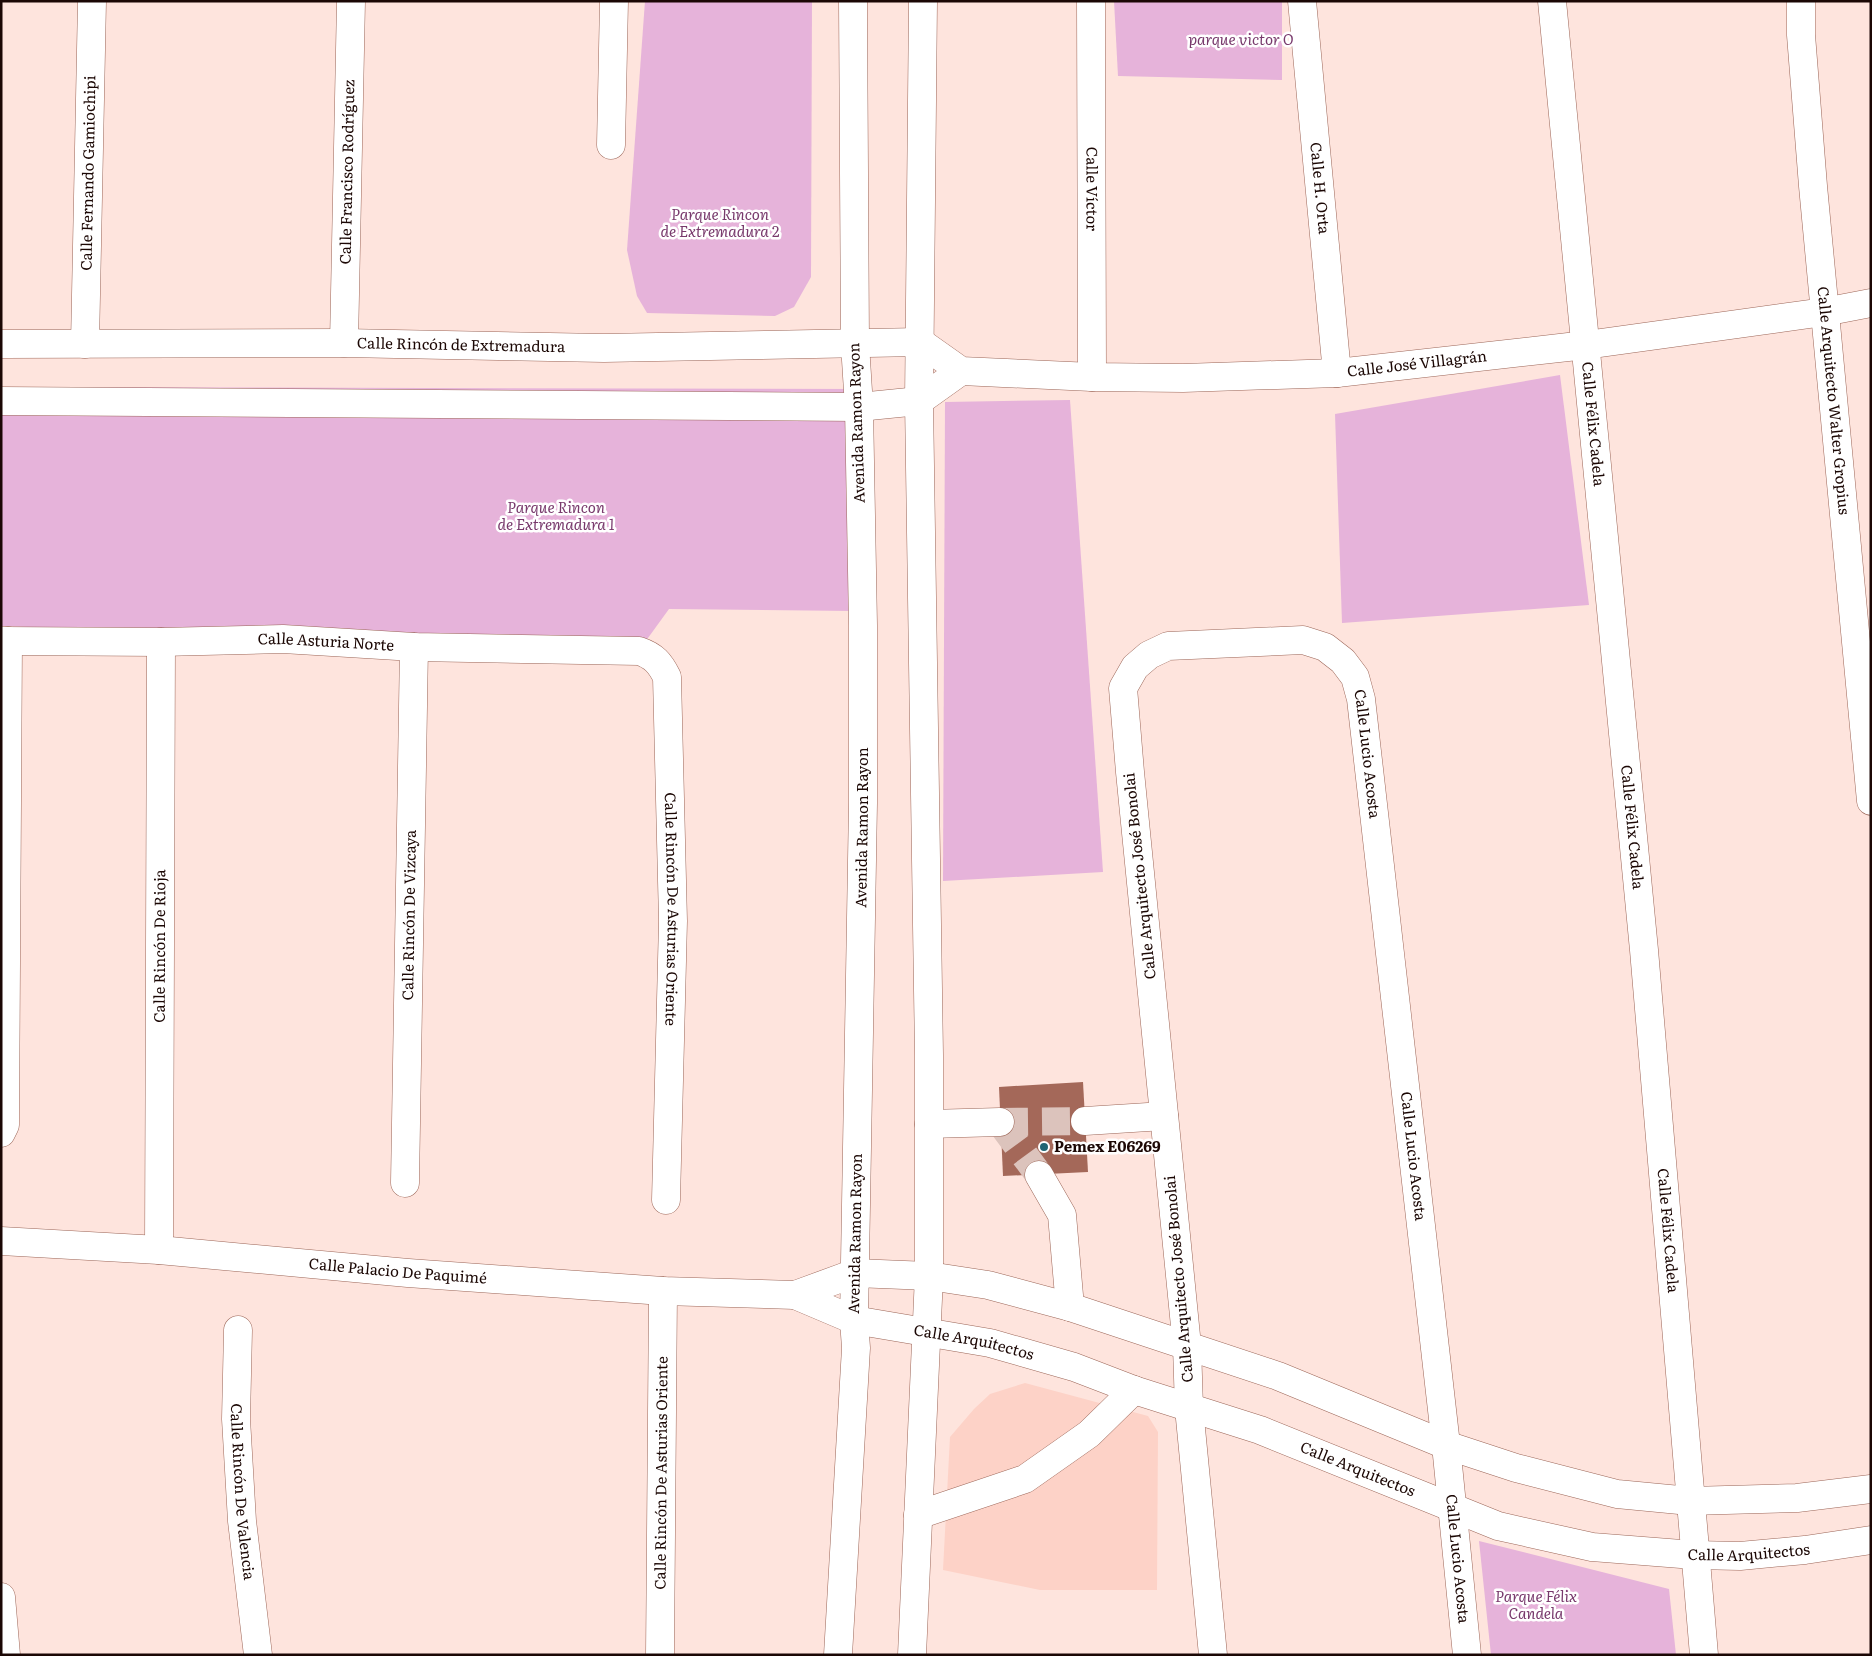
<svg xmlns="http://www.w3.org/2000/svg" width="1872" height="1656" font-family="Literata,serif">
<rect width="100%" height="100%" fill="#fee4dd"/>
<path fill="#fdd2c7" d="M1025 1383 1148 1416 1158 1432 1157 1590H1040L943 1570 950 1437 974 1409 990 1394Z"/>
<g fill="#e6b3da">
<path d="M645 1H812L811 277 794 307 775 316 647 313 637 296 627 250Z"/>
<path d="M1114 1H1282V80L1118 76Z"/>
<path d="M1560 375 1589 605 1342 623 1335 414Z"/>
<path d="M1 387 859 389 853 611 669 609 640 649 1 626Z"/>
<path d="M1070 400 1103 872 943 881 945 402Z"/>
<path d="M1479 1541 1669 1589 1676 1655H1491Z"/>
</g>
<path fill="#a46859" d="M1083 1082 1088 1172 1003 1176 999 1087Z"/>
<g fill="none" stroke-linecap="round" stroke-linejoin="round">
<g stroke="#dcc3bc" stroke-width="28" stroke-dasharray="28 14" stroke-linecap="butt">
<path d="M1000 1122 1085 1121"/>
<path d="M1000 1122 1039 1175"/>
</g>
<g stroke="#9c6658" stroke-width="29">
<g id="minor">
<path id="s1" d="M1091 1 1092 377"/>
<path id="s2" d="M1302 1 1337 373"/>
<path id="s3" d="M1552 1 1644 950 1704 1655"/>
<path id="s4" d="M1801 1V35L1813 186 1871 801"/>
<path d="M611 145 614 1"/>
<path id="s5" d="M344 343 351 1"/>
<path id="s6" d="M1 344 344 343 604 348 920 342 961 371 1092 377 1183 378 1337 373 1586 345 1824 312 1871 303"/>
<path id="s7" d="M85 344 92 1"/>
<path d="M1 401 859 407 919 401 961 371"/>
<path id="s8" d="M1 641 161 642 283 639 414 647 639 651C654 656 660 663 667 677L673 921 666 1200"/>
<path d="M1085 1121 1164 1116"/>
<path d="M929 1124 1000 1122"/>
<path d="M1 1133 5 1125 8 641"/>
<path d="M1039 1175 1062 1215 1070 1307"/>
<path id="s9" d="M405 1183 414 647"/>
<path id="s10" d="M1 1241 159 1250 408 1273 663 1291 795 1295 855 1273 929 1276 988 1285 1070 1307 1278 1376 1446 1445 1516 1468 1617 1494 1690 1501 1797 1498 1871 1489"/>
<path id="s11" d="M159 1250 161 642"/>
<path id="s12" d="M795 1295 854 1320 990 1343 1074 1367 1134 1390 1260 1430 1498 1526 1592 1547 1694 1555 1740 1556 1805 1550 1871 1540"/>
<path id="s13" d="M238 1330 236 1419 242 1521 258 1655"/>
<path d="M918 1515 1025 1479 1089 1434 1134 1390"/>
<path d="M1 1597 6 1655"/>
<path id="s14" d="M660 1655 663 1291"/>
<path id="s15" d="M1213 1655 1189 1408 1187 1346 1130 772 1123 688 1135 667 1149 655 1168 646 1303 640 1325 647 1343 661 1355 677 1361 699 1446 1445 1467 1655"/>
</g>
</g>
<g stroke="#9c6658" stroke-width="29">
<g id="major">
<path id="s16" d="M838 1655 856 1348 854 1320 863 803V625L859 407 855 344 853 1"/>
<path d="M912 1655 929 1276V1055L919 401 923 1"/>
</g>
</g>
<use href="#minor" stroke="#fff" stroke-width="28"/>
<use href="#major" stroke="#fff" stroke-width="28"/>
</g>
<circle fill="#1e6574" stroke="#fff" stroke-width="2" cx="1044" cy="1147" r="5"/>
<g text-anchor="middle" stroke-width="5" stroke-linejoin="round" paint-order="stroke">
<g font-size="15" font-style="italic" fill="#78396c" stroke="#fff">
<text x="1241" y="45">parque victor O</text>
<text x="720" y="220">Parque Rincon<tspan x="720" dy="17">de Extremadura 2</tspan></text>
<text x="556" y="513">Parque Rincon<tspan x="556" dy="17">de Extremadura 1</tspan></text>
<text x="1536" y="1602">Parque Félix<tspan x="1536" dy="17">Candela</tspan></text>
</g>
<g font-size="15" fill="#1b0704" stroke="#fff">
<text dy="5" stroke="none"><textPath href="#s7" startOffset="171">Calle Fernando Gamiochipi</textPath></text>
<text dy="5" stroke="none"><textPath href="#s5" startOffset="171">Calle Francisco Rodríguez</textPath></text>
<text dy="5" stroke="none"><textPath href="#s2" startOffset="188">Calle H. Orta</textPath></text>
<text dy="5" stroke="none"><textPath href="#s1" startOffset="188">Calle Víctor</textPath></text>
<text dy="5" stroke="none"><textPath href="#s6" startOffset="460">Calle Rincón de Extremadura</textPath></text>
<text dy="5" stroke="none"><textPath href="#s6" startOffset="1426">Calle José Villagrán</textPath></text>
<text dy="5" stroke="none"><textPath href="#s4" startOffset="401">Calle Arquitecto Walter Gropius</textPath></text>
<text transform="translate(857 423) rotate(-92)" y="5">Avenida Ramon Rayon</text>
<text dy="5" stroke="none"><textPath href="#s3" startOffset="425">Calle Félix Cadela</textPath></text>
<text dy="5" stroke="none"><textPath href="#s8" startOffset="325">Calle Asturia Norte</textPath></text>
<text dy="5" stroke="none"><textPath href="#s15" startOffset="1314">Calle Lucio Acosta</textPath></text>
<text dy="5" stroke="none"><textPath href="#s16" startOffset="828">Avenida Ramon Rayon</textPath></text>
<text dy="5" stroke="none"><textPath href="#s3" startOffset="830">Calle Félix Cadela</textPath></text>
<text transform="translate(1140 876) rotate(-96)" y="5">Calle Arquitecto José Bonolai</text>
<text dy="5" stroke="none"><textPath href="#s8" startOffset="910">Calle Rincón De Asturias Oriente</textPath></text>
<text dy="5" stroke="none"><textPath href="#s9" startOffset="268">Calle Rincón De Vizcaya</textPath></text>
<text dy="5" stroke="none"><textPath href="#s11" startOffset="304">Calle Rincón De Rioja</textPath></text>
<text dy="5" stroke="none"><textPath href="#s15" startOffset="1719">Calle Lucio Acosta</textPath></text>
<text dy="5" stroke="none"><textPath href="#s3" startOffset="1235">Calle Félix Cadela</textPath></text>
<text dy="5" stroke="none"><textPath href="#s16" startOffset="422">Avenida Ramon Rayon</textPath></text>
<text dy="5" stroke="none"><textPath href="#s10" startOffset="398">Calle Palacio De Paquimé</textPath></text>
<text transform="translate(1179 1279) rotate(-95)" y="5">Calle Arquitecto José Bonolai</text>
<text dy="5" stroke="none"><textPath href="#s12" startOffset="186">Calle Arquitectos</textPath></text>
<text dy="5" stroke="none"><textPath href="#s12" startOffset="591">Calle Arquitectos</textPath></text>
<text dy="5" stroke="none"><textPath href="#s14" startOffset="182">Calle Rincón De Asturias Oriente</textPath></text>
<text dy="5" stroke="none"><textPath href="#s13" startOffset="162">Calle Rincón De Valencia</textPath></text>
<text dy="5" stroke="none"><textPath href="#s12" startOffset="996">Calle Arquitectos</textPath></text>
<text dy="5" stroke="none"><textPath href="#s15" startOffset="2124">Calle Lucio Acosta</textPath></text>
</g>
<g font-size="15" font-weight="bold" fill="#1b0704" stroke="#fff" text-anchor="start">
<text x="1054" y="1152">Pemex E06269</text>
</g>
</g>
<rect width="1872" height="1656" fill="none" stroke="#1b0704" stroke-width="5"/>
</svg>
